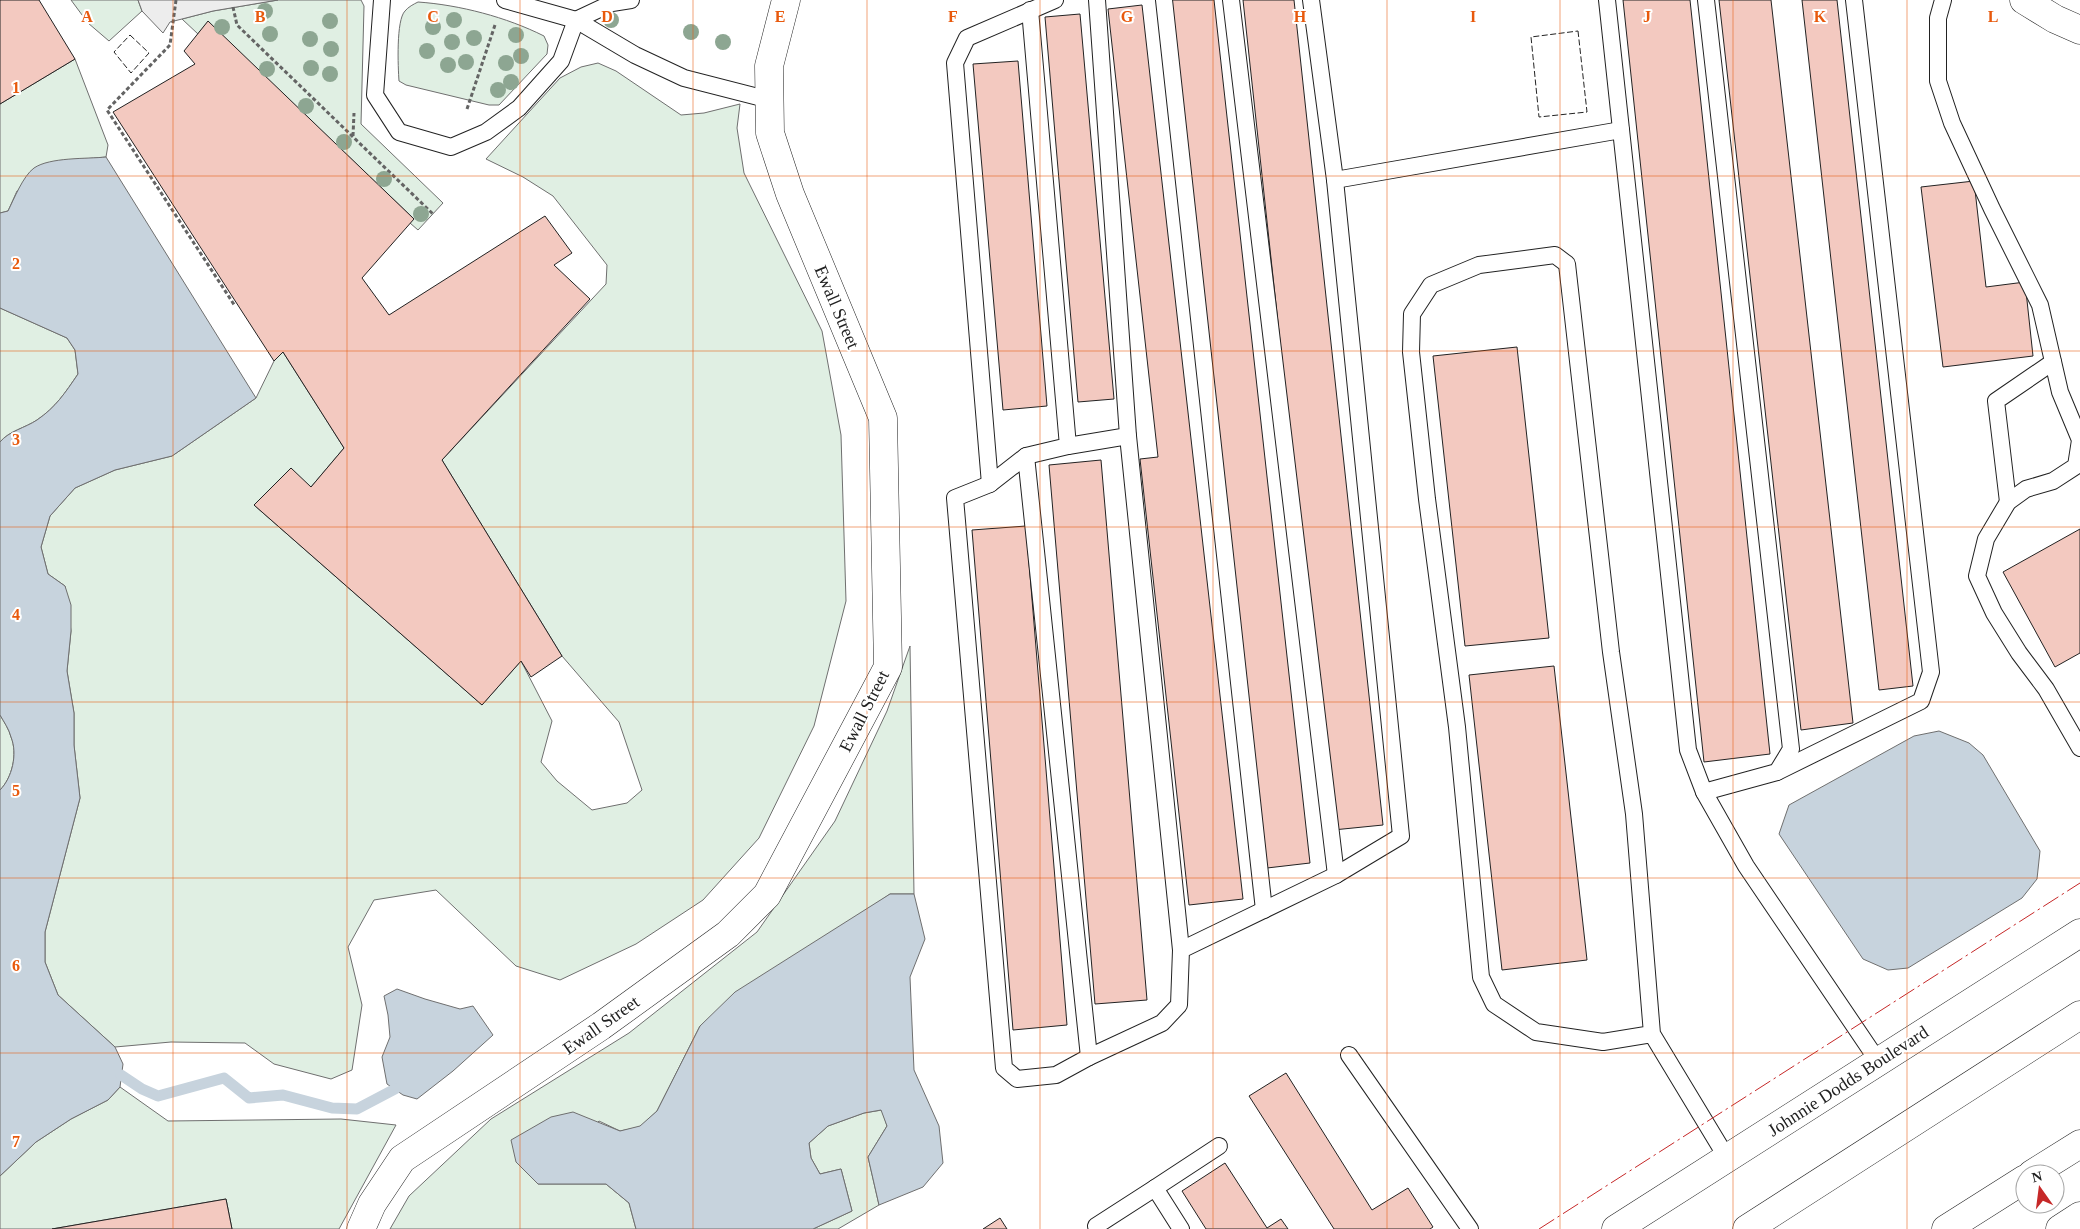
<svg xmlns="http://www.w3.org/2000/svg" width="2080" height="1229" font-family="Georgia,serif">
<rect width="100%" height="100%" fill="#fff"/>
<g fill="#e0efe3" stroke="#6f6f6f">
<path d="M71 0H138L142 11 109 41 88 23Z"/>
<path d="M278 0H361L364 6 361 124 443 203 418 230 410 223 413 218 208 22 198 34 182 19 213 11Z"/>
<path d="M418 2C460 5 506 17 544 36L548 45 547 54 499 105H489L406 85 399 81C398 67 396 20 405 11 408 7 414 4 418 2Z"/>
<path d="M75 59 108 145 106 157 83 159 17 191 8 211 0 213V104Z"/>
<path d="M598 63 616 71 681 115 704 113 740 104 737 128 744 173 822 331 841 435 846 601 814 726 759 838 703 900 636 944 560 980 516 966 436 890 374 900 348 947 362 1005 352 1070 331 1079 274 1064 245 1043 171 1042 115 1047 58 995 45 962V932L80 798 74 745V713L67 671 71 631 65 586 48 574 41 547 50 516 75 488 115 470 172 456 256 398 274 361 283 352 344 448 311 487 254 505 482 705 521 661 552 721 541 762 557 781 592 810 627 803 642 790 619 722 562 656 442 460 606 284 607 265 553 196 523 177 486 159 560 78 581 67Z"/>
<path d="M0 308 67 338 75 350 78 374C65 393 56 407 37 420 25 428 9 431 0 442Z"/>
<path d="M910 646 914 894H890L700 1026 657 1111 640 1127 620 1131 599 1121 538 1184H606L629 1203 636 1229H390L409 1196 491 1119 629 1033 757 932 835 821 887 711Z"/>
<path d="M0 715C4 722 9 729 11 737 18 754 12 778 0 790Z"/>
<path d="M120 1087 168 1121 341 1119 396 1125 339 1229H232L226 1199 52 1229H0V1176L36 1142 71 1119 108 1100Z"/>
<path d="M882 1110 887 1126 868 1157 879 1205 838 1229H813L852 1211 841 1169 820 1174 811 1158 809 1143 828 1126 864 1113Z"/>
</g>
<path fill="#ededed" stroke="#6f6f6f" d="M138 0H278L213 11 182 19 170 22 163 33 142 11Z"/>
<g fill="#c7d3dd" stroke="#6f6f6f">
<path d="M106 157 256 398 172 456 115 470 75 488 50 516 41 547 48 574 65 586 71 605V631L67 671 74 713V745L80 798 45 932V962L58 995 115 1047 123 1064 120 1087 108 1100 71 1119 36 1142 0 1176V790C12 778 18 754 11 737 9 729 4 722 0 715V442C9 431 25 428 37 420 56 407 65 393 78 374L75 350 67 338 0 308V213L8 211C14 199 23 176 34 168 50 157 87 159 106 157Z"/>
<path d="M1939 731 1969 743 1983 755 2040 851 2037 879 2022 898 1908 968 1888 970 1863 959 1779 834 1789 805 1914 736Z"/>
<path d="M890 894H914L925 939 910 977 914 1070 939 1126 943 1163 923 1187 879 1205 868 1157 887 1126 881 1110 864 1113 828 1126 809 1143 811 1158 820 1174 841 1169 852 1211 813 1229H636L629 1203 606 1184H538L516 1162 511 1140 551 1117 573 1112 620 1131 640 1126 657 1111 700 1026 735 992Z"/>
<path d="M397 989 425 999 460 1009 473 1006 493 1035 453 1071 417 1099 403 1095 387 1084 382 1057 390 1037 388 1015 384 996Z"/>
</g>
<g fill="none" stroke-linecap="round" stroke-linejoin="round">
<path stroke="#c7d3dd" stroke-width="11" d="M121 1075 142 1089 158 1096 224 1078 249 1098 283 1095 332 1108 357 1109 395 1089"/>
</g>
<g fill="#f3c9c0" stroke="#222">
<path d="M0 0H39L75 59 0 104Z"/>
<path d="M1171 0H1214L1310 863 1267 868Z"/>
<path d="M1243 0H1294L1383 825 1333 830Z"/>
<path d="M1623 0H1690L1770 754 1704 762Z"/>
<path d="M1719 0H1771L1853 723 1801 730Z"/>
<path d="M1802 0H1837L1913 686 1879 690Z"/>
<path d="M1142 5 1243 899 1189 905 1140 459 1158 457 1108 9Z"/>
<path d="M1080 14 1114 399 1078 402 1045 17Z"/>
<path d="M208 21 414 219 362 278 389 315 545 216 572 253 554 265 590 299 442 460 562 656 531 677 521 661 482 705 254 505 291 468 311 487 344 448 283 352 274 361 113 112 195 64 184 51Z"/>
<path d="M1018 61 1047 406 1003 410 973 64Z"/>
<path d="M1974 181 1986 287 2025 282 2033 356 1943 367 1921 187Z"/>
<path d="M1517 347 1549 638 1465 646 1433 356Z"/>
<path d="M1101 460 1147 1000 1095 1004 1049 465Z"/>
<path d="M1026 526 1067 1025 1013 1030 972 530Z"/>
<path d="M2080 529V653L2055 667 2003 572Z"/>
<path d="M1554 666 1587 960 1502 970 1469 675Z"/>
<path d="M1286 1073 1372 1210 1408 1188 1433 1227 1430 1229H1334L1249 1096Z"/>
<path d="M1225 1163 1267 1228 1281 1219 1288 1229H1206L1182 1191Z"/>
<path d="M226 1199 232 1229H52Z"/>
<path d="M1000 1218 1007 1229H983Z"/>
</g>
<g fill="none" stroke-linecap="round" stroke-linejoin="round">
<g stroke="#222" stroke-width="18">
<g id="lane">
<path d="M382 0 375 95 399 132 451 147 486 132 519 108 561 61 576 20 612 3 631 0"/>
<path d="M505 0 576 20 635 55 684 78 770 100"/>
<path d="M1055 0 967 38 955 63 990 484 1026 456 1089 1057 1162 1023 1179 1005 1181 950 1336 875 1401 836 1335 180 1311 0"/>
<path d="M1164 0 1264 910"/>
<path d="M1231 0 1336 875"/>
<path d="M1607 0 1688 750 1704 792 1746 866 1878 1061"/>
<path d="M1943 0 1938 18V81L1952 123 1992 209 2040 305 2060 392 2080 440 2076 466 2053 481 2026 489 2008 502 1986 539 1977 576 1994 613 2019 653 2046 689 2080 748"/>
<path d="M1335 180 1621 130"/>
<path d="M1128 436 1181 950"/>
<path d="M1068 446 1128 436 1097 0"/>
<path d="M1026 456 1068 446 1030 10"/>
<path d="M990 484 955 498 1004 1068 1017 1079 1056 1075 1089 1057"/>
<path d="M2008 502 1996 401 2053 362"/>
<path d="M1777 772 1921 701 1931 672 1854 0"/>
<path d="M1704 792 1777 772 1791 749 1706 0"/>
<path d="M1652 1034 1603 1042 1536 1032 1494 1004 1481 977 1457 727 1427 499 1411 352 1412 314 1431 285 1479 265 1555 255 1567 264 1611 652 1634 814 1652 1034 1727 1158"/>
<path d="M1349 1055 1470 1229"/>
<path d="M1155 1188 1219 1146"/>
<path d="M1098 1229 1096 1226 1155 1188 1181 1229"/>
</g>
</g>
<g stroke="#222" stroke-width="29">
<g id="street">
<path d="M2024 0 2055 19 2080 30"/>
<path d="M361 1229 372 1204 402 1159 601 1026 728 934 767 895 888 667 883 418 790 194 770 133 769 66 786 0"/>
</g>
</g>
<g stroke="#222" stroke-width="29">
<g id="secondary">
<path d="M1616 1229 2080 933"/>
<path d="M2060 1229 2080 1216"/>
</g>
</g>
<g stroke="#222" stroke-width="29">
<g id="highway">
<path d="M2032 1174 2080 1144"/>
<path d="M1747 1229 2080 1015"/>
<path d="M1946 1229 2025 1179"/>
</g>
</g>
<g stroke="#646464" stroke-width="3" stroke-dasharray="4 2.5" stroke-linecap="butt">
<path d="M176 0 170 45 107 110 235 306"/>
<path d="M233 7 237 25 433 214"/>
<path d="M467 109 495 25"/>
<path d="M353 136 354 113"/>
</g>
<use href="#lane" stroke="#fff" stroke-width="16"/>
<use href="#street" stroke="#fff" stroke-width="28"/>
<use href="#secondary" stroke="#fff" stroke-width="28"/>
<use href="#highway" stroke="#fff" stroke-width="28"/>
<g stroke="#222" stroke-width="1" stroke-dasharray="6 2.5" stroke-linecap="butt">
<path d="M1578 31 1587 112 1539 117 1531 37Z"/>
<path d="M130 35 149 53 131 73 114 52Z"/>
</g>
<path stroke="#c62828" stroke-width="1" stroke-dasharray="18 4 2.5 4" stroke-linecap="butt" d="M1539 1229 2080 883"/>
</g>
<g fill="#8da692">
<circle cx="265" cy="11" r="8"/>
<circle cx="454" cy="20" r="8"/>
<circle cx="611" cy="20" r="8"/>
<circle cx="330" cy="21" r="8"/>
<circle cx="222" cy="27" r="8"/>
<circle cx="433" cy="27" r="8"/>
<circle cx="691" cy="32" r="8"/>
<circle cx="270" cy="34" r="8"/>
<circle cx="516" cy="35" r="8"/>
<circle cx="474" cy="38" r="8"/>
<circle cx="310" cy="39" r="8"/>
<circle cx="452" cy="42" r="8"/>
<circle cx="723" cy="42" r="8"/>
<circle cx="331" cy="49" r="8"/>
<circle cx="427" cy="51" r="8"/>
<circle cx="521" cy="56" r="8"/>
<circle cx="466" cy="62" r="8"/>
<circle cx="506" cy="63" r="8"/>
<circle cx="448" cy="65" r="8"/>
<circle cx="311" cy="68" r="8"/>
<circle cx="267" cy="69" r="8"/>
<circle cx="330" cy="74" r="8"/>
<circle cx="511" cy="82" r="8"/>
<circle cx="498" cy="90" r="8"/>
<circle cx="306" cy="106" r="8"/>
<circle cx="344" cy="142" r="8"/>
<circle cx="384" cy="179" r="8"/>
<circle cx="421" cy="214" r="8"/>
</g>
<path fill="none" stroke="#e8590c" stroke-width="1" stroke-opacity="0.55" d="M173 0V1229M347 0V1229M520 0V1229M693 0V1229M867 0V1229M1040 0V1229M1213 0V1229M1387 0V1229M1560 0V1229M1733 0V1229M1907 0V1229M0 176H2080M0 351H2080M0 527H2080M0 702H2080M0 878H2080M0 1053H2080"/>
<g text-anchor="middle" stroke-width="4" stroke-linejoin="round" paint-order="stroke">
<g font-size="18" fill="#222" stroke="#fff">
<text transform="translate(837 307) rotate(67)" y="6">Ewall Street</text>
<text transform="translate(864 711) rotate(-63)" y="6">Ewall Street</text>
<text transform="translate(601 1025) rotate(-35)" y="6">Ewall Street</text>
<text transform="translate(1848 1081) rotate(-33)" y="6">Johnnie Dodds Boulevard</text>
</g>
</g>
<g font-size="16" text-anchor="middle" font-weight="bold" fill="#e8590c" stroke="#fff" stroke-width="4" stroke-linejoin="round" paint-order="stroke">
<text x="87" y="22">A</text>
<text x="260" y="22">B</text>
<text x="433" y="22">C</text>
<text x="607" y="22">D</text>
<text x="780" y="22">E</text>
<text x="953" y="22">F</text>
<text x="1127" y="22">G</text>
<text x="1300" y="22">H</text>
<text x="1473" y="22">I</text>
<text x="1647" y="22">J</text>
<text x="1820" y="22">K</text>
<text x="1993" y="22">L</text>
<text x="16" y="93">1</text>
<text x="16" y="269">2</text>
<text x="16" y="445">3</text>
<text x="16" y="620">4</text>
<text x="16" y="796">5</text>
<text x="16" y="971">6</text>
<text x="16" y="1147">7</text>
</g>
<g transform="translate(2040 1189) rotate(346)"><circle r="24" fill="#ffffff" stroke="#a7a7a7"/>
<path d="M0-4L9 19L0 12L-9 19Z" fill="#c62828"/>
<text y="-8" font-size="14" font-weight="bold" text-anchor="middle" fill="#222222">N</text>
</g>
</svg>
